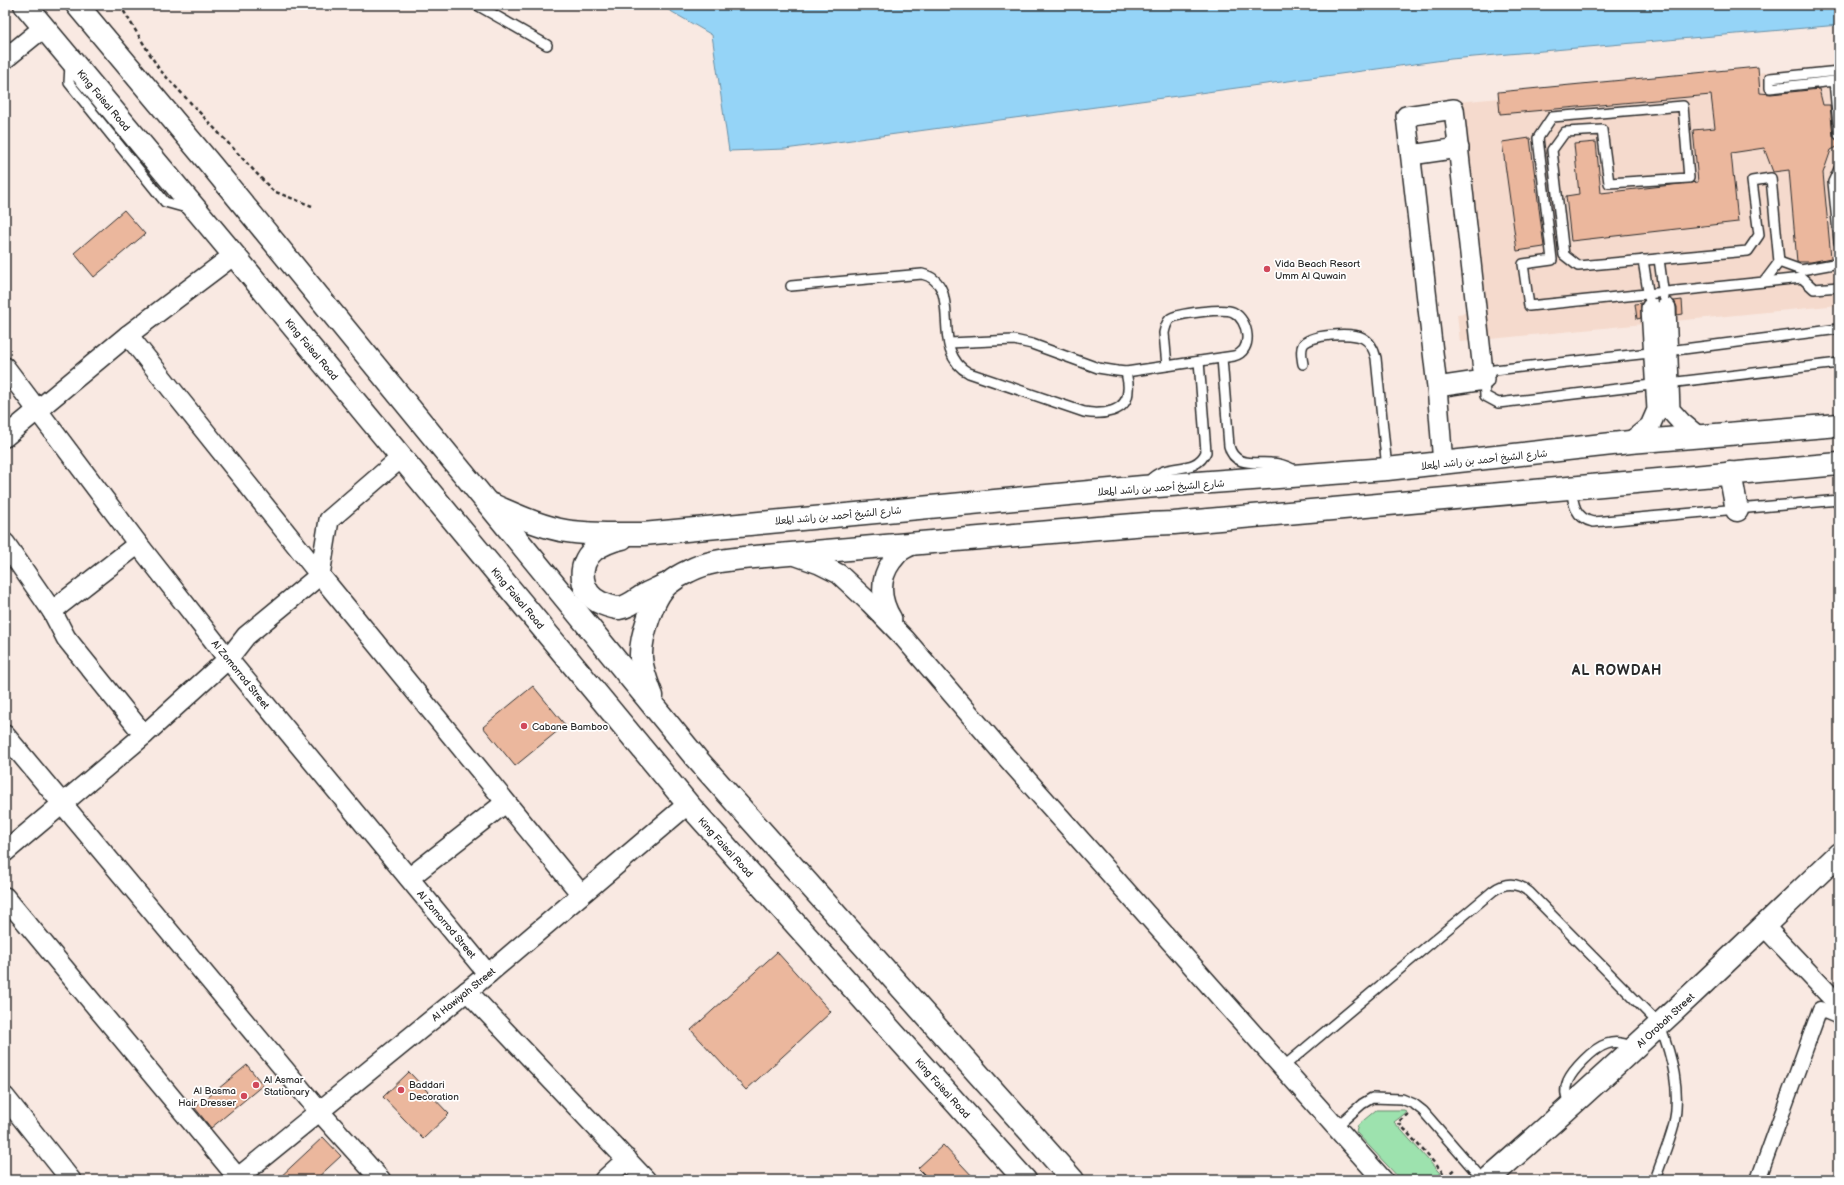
<svg xmlns="http://www.w3.org/2000/svg" width="1844" height="1185" font-family="'Balsamiq Sans','Playpen Sans Arabic',sans-serif">
<rect width="100%" height="100%" fill="#f9e9e2"/>
<filter id="ink" filterUnits="userSpaceOnUse"><feTurbulence type="fractalNoise" baseFrequency=".025" numOctaves="2"/><feDisplacementMap in="SourceGraphic" scale="8" xChannelSelector="R" yChannelSelector="G"/><feConvolveMatrix kernelMatrix="1 2 1 2 8 2 1 2 1" color-interpolation-filters="sRGB"/></filter>
<g filter="url(#ink)">
<path fill="#f5dacd" d="M1839 65V305L1460 342 1457 314 1482 311 1458 102Z"/>
<path fill="#9de2ae" stroke="#64866c" d="M1376 1110H1404L1407 1112 1394 1122 1446 1180H1401L1356 1132 1358 1125Z"/>
<path fill="#95d4f7" stroke="#6b90a5" d="M660 5H1839V25L1451 59 785 149 729 151 712 35Z"/>
<g fill="#ebb79d" stroke="#2b2b2b">
<path d="M1758 67 1760 93 1771 94 1819 89 1823 105H1830L1833 136 1838 141 1839 146 1831 150 1823 173 1831 258 1811 262H1797L1789 170 1773 172 1764 148 1731 153 1738 222 1571 241 1566 196 1579 194 1574 144 1596 142 1601 193 1698 182 1693 130 1715 128 1711 95 1500 114 1498 92Z"/>
<path d="M1530 138 1544 247 1517 251 1502 142Z"/>
<path d="M124 210 145 234 94 277 74 253Z"/>
<path d="M1682 300 1683 314 1677 315V307L1674 301Z"/>
<path d="M1641 303V318L1637 319 1635 304Z"/>
<path d="M533 686 565 725 515 766 483 727Z"/>
<path d="M777 952 831 1012 746 1090 691 1030Z"/>
<path d="M247 1065 263 1085 211 1128 195 1108Z"/>
<path d="M409 1072 449 1114 423 1139 383 1097Z"/>
<path d="M323 1137 341 1156 315 1180H277Z"/>
<path d="M943 1145 976 1180H930L918 1168Z"/>
</g>
<g fill="none" stroke-linecap="round" stroke-linejoin="round">
<g stroke="#2b2b2b" stroke-width="12">
<g id="service">
<path d="M477 5 547 45"/>
<path d="M70 64 69 83 165 202 190 209"/>
<path d="M1839 71 1770 78V88L1834 81 1839 135"/>
<path d="M1683 106 1689 178 1609 183 1602 130 1565 132 1552 150 1564 255 1578 266 1748 251 1759 235 1752 181 1771 178 1779 262 1764 282 1529 306 1523 264 1552 260 1538 138 1552 117Z"/>
<path d="M1839 169 1833 182 1839 242"/>
<path d="M1659 259 1664 297"/>
<path d="M1643 260 1649 298"/>
<path d="M1779 262 1801 270 1839 263"/>
<path d="M1764 282 1802 278 1814 289 1839 287"/>
<path d="M791 286 922 274C966 284 927 351 969 373L1084 412C1101 415 1128 413 1128 390 1129 384 1127 378 1126 372"/>
<path d="M1839 329 1668 351 1494 370 1484 380 1485 396 1498 403 1839 363"/>
<path d="M949 343 1014 340 1032 344 1098 368 1117 371 1126 372 1234 356C1254 351 1249 320 1233 312 1225 308 1177 313 1170 319 1166 323 1165 328 1164 333L1167 366"/>
<path d="M1222 358 1229 446C1234 467 1254 462 1271 463 1279 463 1287 466 1295 470"/>
<path d="M1303 364C1302 358 1300 351 1303 345 1309 334 1352 332 1363 338 1371 342 1374 350 1376 358L1387 469"/>
<path d="M1148 482C1152 477 1158 473 1164 471 1180 466 1198 470 1206 452L1199 361"/>
<path d="M1571 487C1573 504 1575 518 1593 522L1839 500"/>
<path d="M1283 1067 1493 891C1505 882 1517 882 1529 892L1660 1025C1672 1057 1681 1090 1674 1124 1669 1143 1661 1162 1655 1180"/>
<path d="M1570 1105C1559 1087 1571 1073 1584 1060 1599 1045 1614 1036 1633 1048"/>
<path d="M1336 1127 1362 1104 1372 1098 1402 1099 1414 1104 1423 1111 1483 1180"/>
</g>
</g>
<g stroke="#2b2b2b" stroke-width="17">
<path id="pedestrian" d="M1758 1180 1820 1009 1839 1017"/>
</g>
<g stroke="#2b2b2b" stroke-width="22">
<g id="minor">
<path d="M5 59 43 28"/>
<path d="M1411 155 1459 148"/>
<path d="M1666 308 1670 410 1681 422 1699 437"/>
<path d="M5 367 138 544 228 659 488 974"/>
<path d="M1437 387 1484 380 1454 109 1406 116 1437 387 1443 464"/>
<path d="M5 437 128 335 234 255"/>
<path d="M1630 442 1650 426 1657 410 1651 308"/>
<path d="M402 457 329 520 320 575 581 894"/>
<path d="M5 543 52 611 138 544"/>
<path d="M791 554 819 564 839 574 870 603 905 639 1002 752 1383 1180"/>
<path d="M52 611 66 638 144 735"/>
<path d="M892 619C881 601 878 580 892 561 895 558 897 554 900 552 905 548 911 546 917 543"/>
<path d="M5 735 319 1111 381 1180"/>
<path d="M5 852 144 735 228 659 246 636 320 575 128 335"/>
<path d="M409 878 505 803"/>
<path d="M5 897 238 1178"/>
<path d="M1764 926 1839 1005"/>
<path d="M467 991 646 1180"/>
<path d="M5 1097 71 1180"/>
<path d="M235 1180 488 974 688 804"/>
<path d="M604 1180 627 1159"/>
</g>
</g>
<g stroke="#2b2b2b" stroke-width="25">
<path id="tertiary" d="M1487 1180C1608 1075 1724 965 1839 854"/>
</g>
<g stroke="#2b2b2b" stroke-width="25">
<g id="secondary">
<path d="M25 5 234 255 688 804 1025 1180"/>
<path d="M77 5 211 165 696 758 1073 1180"/>
<path d="M1730 473 1737 510"/>
<path d="M490 504C514 514 540 527 566 531 592 535 617 534 643 534L1143 487 1387 469 1630 442 1839 425"/>
<path d="M622 538C613 540 602 544 594 550 576 565 580 594 601 603 606 605 613 608 619 608 629 607 637 599 646 594 652 591 659 588 665 585"/>
<path d="M652 696C647 683 642 671 641 658 640 638 653 596 668 584 674 579 682 574 689 571 706 562 725 560 743 558L1146 524 1174 523 1839 464"/>
</g>
</g>
<g stroke="#2b2b2b" stroke-width="2.5" stroke-dasharray="4 3" stroke-linecap="butt">
<path d="M120 5 159 69 273 191 312 206"/>
<path d="M1408 1114 1398 1122 1446 1176 1456 1168"/>
</g>
<use href="#service" stroke="#fff" stroke-width="9"/>
<use href="#pedestrian" stroke="#fff" stroke-width="14"/>
<use href="#minor" stroke="#fff" stroke-width="19"/>
<use href="#tertiary" stroke="#fff" stroke-width="22"/>
<use href="#secondary" stroke="#fff" stroke-width="22"/>
</g>
</g>
<g fill="#d1495b" stroke="#fff" stroke-width="1.5">
<circle cx="1267" cy="269" r="4"/>
<circle cx="524" cy="726" r="4"/>
<circle cx="256" cy="1085" r="4"/>
<circle cx="401" cy="1090" r="4"/>
<circle cx="244" cy="1096" r="4"/>
</g>
<g text-anchor="middle" stroke-width="3.5" stroke-linejoin="round" paint-order="stroke">
<g font-size="10" fill="#2b2b2b" stroke="#fff">
<text transform="translate(104 100) rotate(50)" y="4">King Faisal Road</text>
<text transform="translate(312 349) rotate(50)" y="4">King Faisal Road</text>
<text transform="translate(1484 459) rotate(-6)" y="4">شارع الشيخ أحمد بن راشد المعلا</text>
<text transform="translate(1161 487) rotate(-4)" y="4">شارع الشيخ أحمد بن راشد المعلا</text>
<text transform="translate(838 515) rotate(-5)" y="4">شارع الشيخ أحمد بن راشد المعلا</text>
<text transform="translate(518 598) rotate(50)" y="4">King Faisal Road</text>
<text transform="translate(241 674) rotate(51)" y="4">Al Zomorrod Street</text>
<text transform="translate(726 847) rotate(48)" y="4">King Faisal Road</text>
<text transform="translate(447 924) rotate(50)" y="4">Al Zomorrod Street</text>
<text transform="translate(463 994) rotate(-39)" y="4">Al Hawiyah Street</text>
<text transform="translate(1665 1020) rotate(-43)" y="4">Al Orobah Street</text>
<text transform="translate(943 1088) rotate(48)" y="4">King Faisal Road</text>
</g>
<g font-size="10" fill="#2b2b2b" stroke="#fff" text-anchor="start">
<text x="1275" y="267">Vida Beach Resort<tspan x="1275" dy="12">Umm Al Quwain</tspan></text>
<text x="532" y="730">Cabane Bamboo</text>
<text x="264" y="1083">Al Asmar<tspan x="264" dy="12">Stationary</tspan></text>
<text x="409" y="1088">Baddari<tspan x="409" dy="12">Decoration</tspan></text>
<text x="236" y="1094" text-anchor="end">Al Basma<tspan x="236" dy="12">Hair Dresser</tspan></text>
</g>
<g font-size="14" font-weight="bold" letter-spacing="1" fill="#2b2b2b" stroke="#fff">
<text x="1617" y="675">AL ROWDAH</text>
</g>
</g>
<rect width="1844" height="1185" fill="none" stroke="#fff" stroke-width="20"/>
<rect x="10" y="10" width="1824" height="1165" fill="none" stroke="#2b2b2b" stroke-width="1.5" filter="url(#ink)"/>
</svg>
